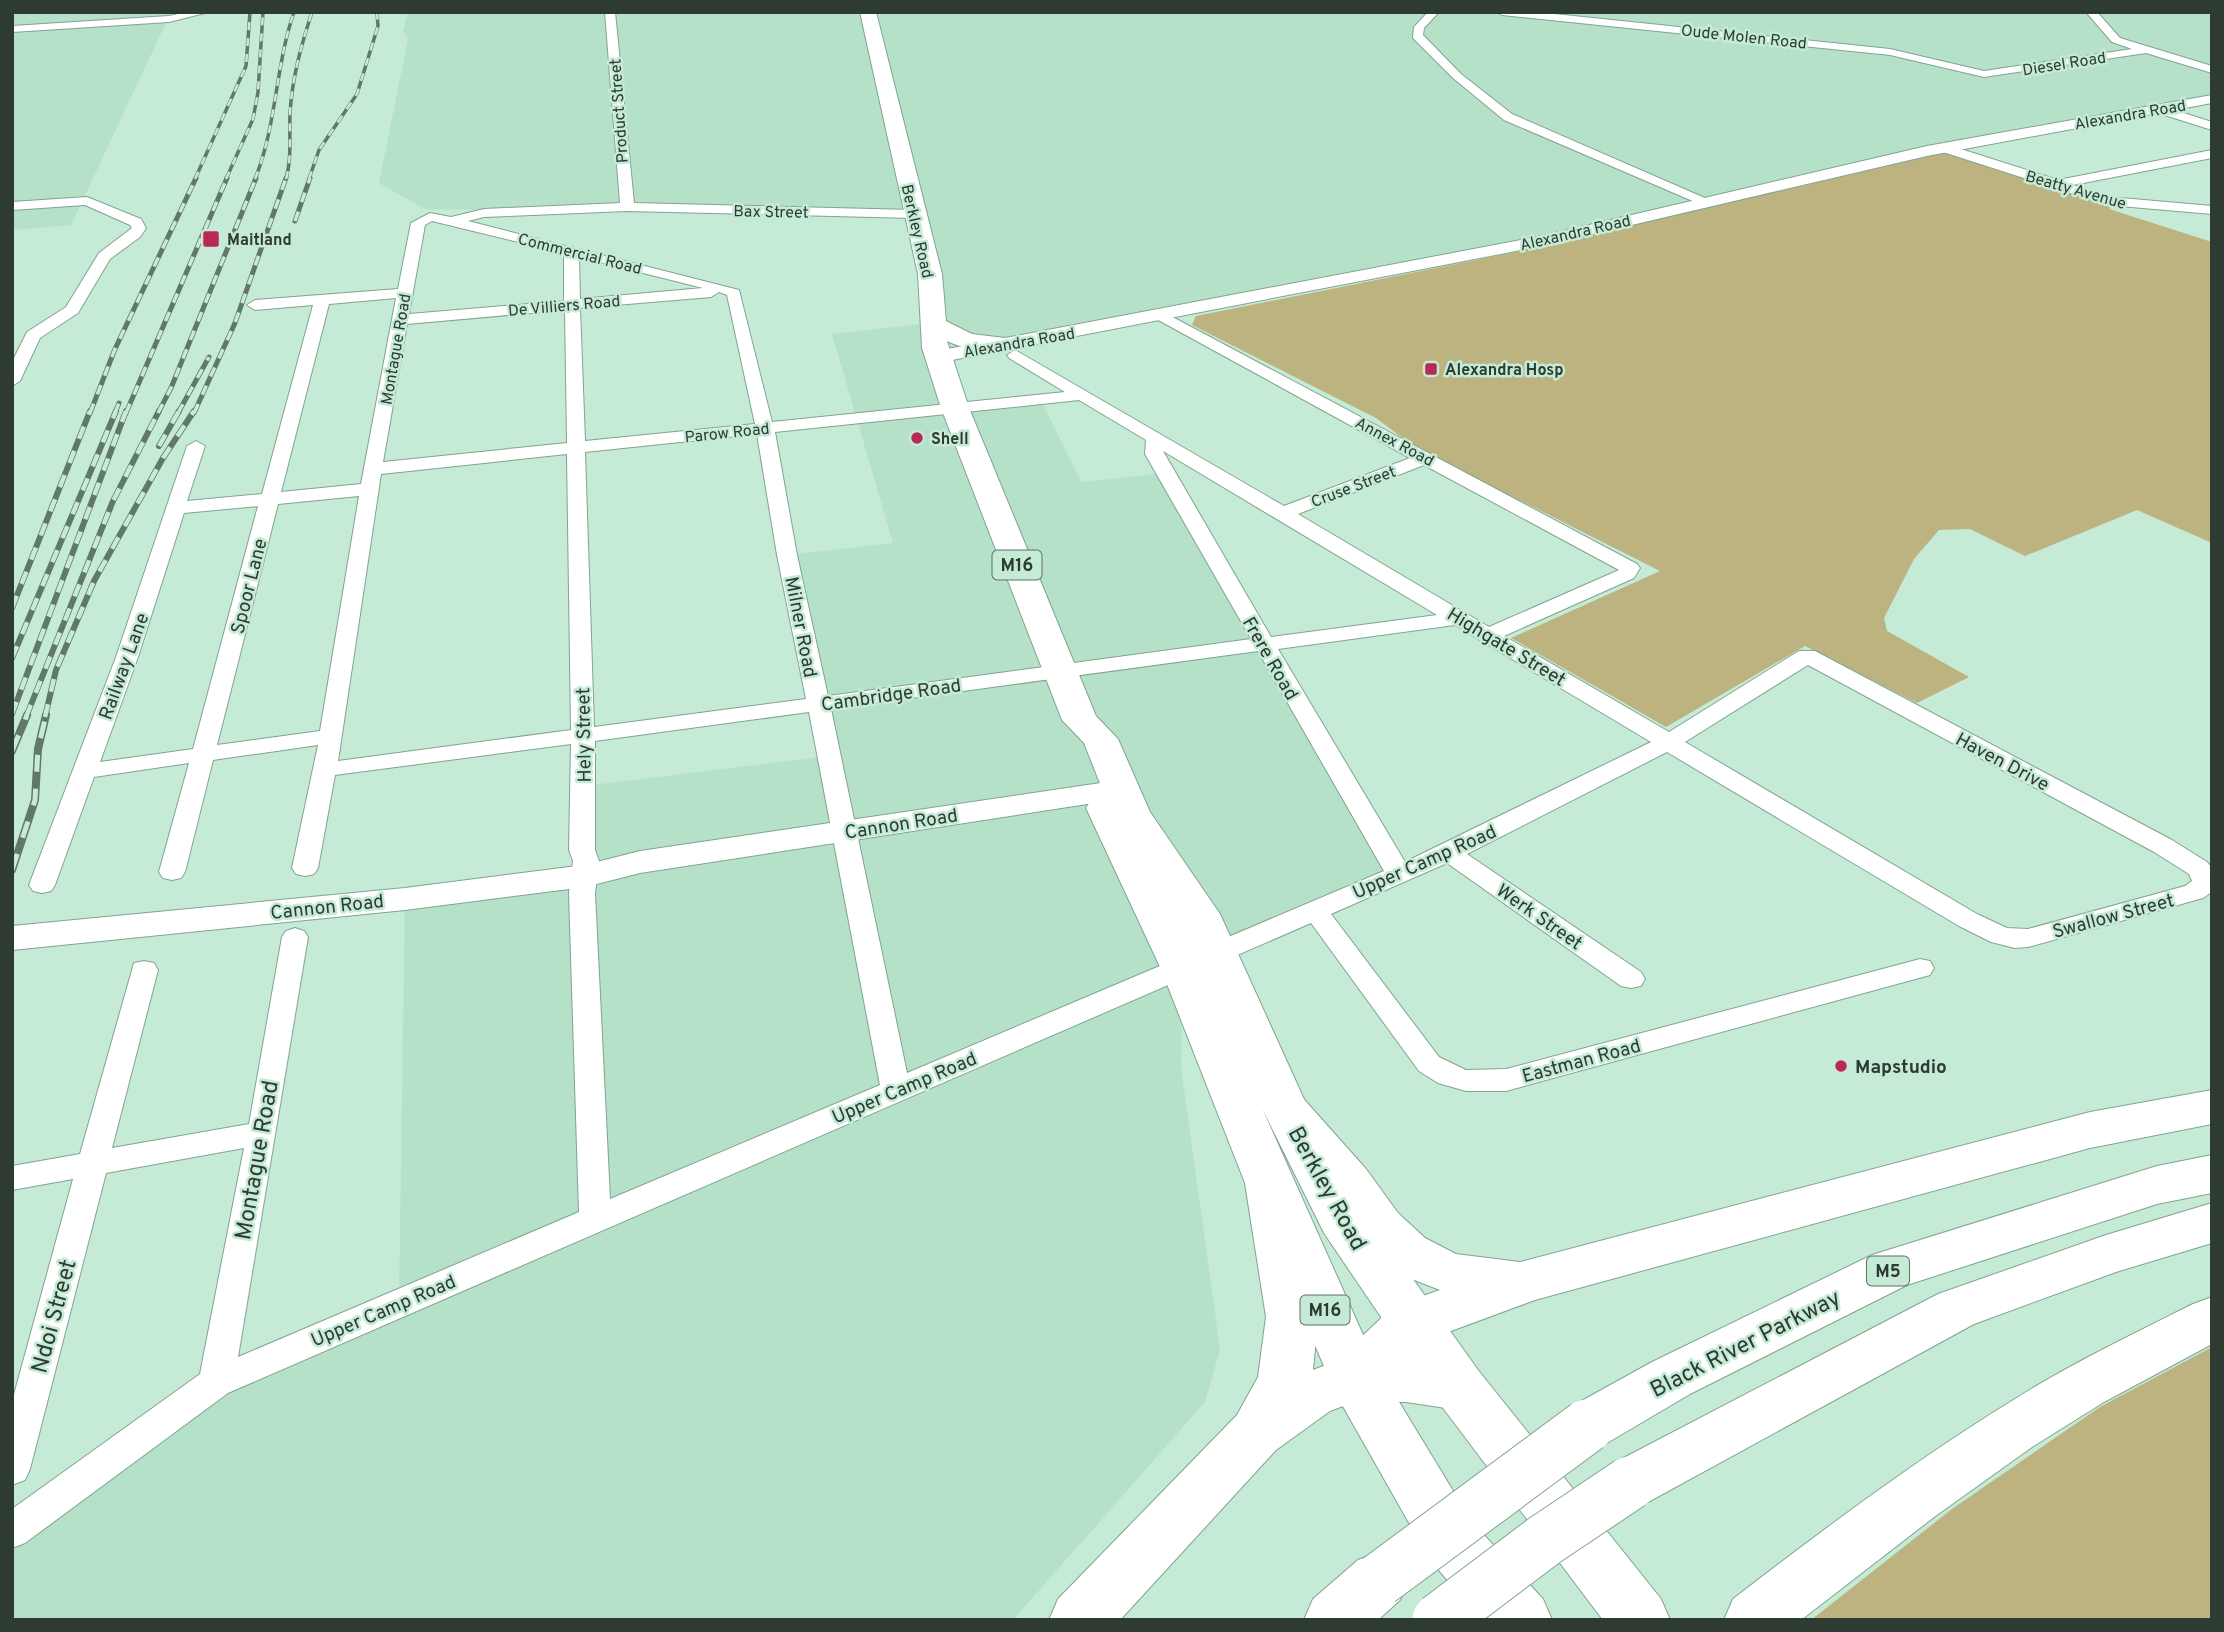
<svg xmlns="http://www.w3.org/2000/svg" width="2224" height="1632" font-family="Overpass,sans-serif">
<rect width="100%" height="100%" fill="#c5ead5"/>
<g fill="#b4e1c7">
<path d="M12 12H171L71 225 12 230Z"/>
<path d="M408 12H2212V99L1927 151 1542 241 937 357 955 408 1040 398 1081 482 1165 473 1399 874 1182 969 1181 1068 1220 1349 1205 1402 1013 1620H12V1531L216 1382 399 1303 405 899 585 876 584 786 829 756 787 555 893 543 832 334 932 323 913 214 629 207 611 212 425 209 379 183 408 39 403 31Z"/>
</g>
<g fill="#bcb381">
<path d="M1942 153 1954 154 2116 206 2109 209 2212 242V543L2137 510 2025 556 1970 529 1939 530 1914 559 1884 618 1887 631 1969 677 1917 703 1805 646 1666 727 1511 638 1660 571 1416 448 1376 418 1192 325 1196 316 1541 247Z"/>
<path d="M2212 1347V1620H1811L1952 1509 2100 1407Z"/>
</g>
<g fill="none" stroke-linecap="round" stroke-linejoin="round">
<g stroke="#81a490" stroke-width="2">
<g id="minor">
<path d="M187 12H209L169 22 12 32V26L169 16Z"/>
<path d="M605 12H615L634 203 913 210 920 214 913 218 627 211 484 217 468 221 739 290 772 422 1065 392 1009 358 1007 355 1015 350 1284 506 1410 458 1151 316 1153 313H1165L1637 564 1640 568 1634 578 1504 636 1669 732 1799 651H1815L2172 840 2207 862 2212 868V892L2203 898 2028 947 2015 948 1991 942 1959 926 1667 752 1467 854 1641 972 1645 979 1641 986 1631 988 1621 986 1447 863 1331 914 1439 1057 1466 1070 1506 1069 1920 959 1930 961 1934 968 1930 975 1506 1091H1466L1438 1083 1419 1071 1311 923 228 1393 25 1543 12 1548V1509L200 1374 244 1148 106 1173 30 1469 25 1480 12 1485V1402L73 1179 12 1190V1166L80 1154 134 963 144 961 154 963 158 970 112 1148 249 1124 282 937 286 931 295 928 304 931 308 937 238 1357 579 1212 569 893 573 861 569 850 571 744 335 775 318 868 314 874 305 876 296 874 292 868 318 745 213 760 185 872 181 878 172 880 163 878 159 872 189 763 94 777 55 885 51 891 42 893 33 891 29 885 116 657 187 446 196 441 205 446 187 501 262 494 313 305 255 310 247 305 255 300 398 289 411 223 430 213 451 217 484 209 620 203ZM432 221 564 253V301L409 314 425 225ZM579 257 703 288 580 299ZM719 292 727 295 755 424 585 441 580 308 711 297ZM396 298 361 484 281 492 329 304ZM565 310 567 443 383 462 407 324ZM1079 400 1146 440 1145 454 1251 639 828 696 797 555 775 432ZM757 434 777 555 806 699 594 727 585 452ZM1163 451 1437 615 1271 637ZM567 454 571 730 338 761 381 474ZM1424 465 1619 570 1489 627 1298 514ZM359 496 320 731 217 745 278 504ZM258 506 193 749 100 762 138 657 184 513ZM1455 625 1651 742 1405 862 1278 649ZM1258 651 1384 871 907 1073 831 709ZM1808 665 2154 852 2189 874 2192 881 2185 886 2028 929 2007 928 1977 914 1685 742ZM809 712 880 1085 610 1199 595 893 599 861 595 850V741Z"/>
<path d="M1428 12H1439L1424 28 1423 35 1461 74 1512 114 1714 202 1707 206 1702 205 1504 120 1453 78 1413 38 1414 27Z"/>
<path d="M1497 12H1535L1890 49 1984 71 2132 49 2112 42 2086 12H2097L2120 38 2212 66V73L2146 53 1984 77 1890 55 1502 15Z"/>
<path d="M2159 105 2212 122V130L2155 112 2153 109Z"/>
<path d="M1945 144 2058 180 2212 150V158L2073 185 2110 197 2212 206V214L2108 205 1940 151V145Z"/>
<path d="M87 197 141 219 146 228 140 237 110 259 78 313 40 338 20 381 12 386V362L27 332 66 307 99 253 132 228 130 225 85 205 12 210V202Z"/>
</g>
</g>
<g stroke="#81a490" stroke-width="2">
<path id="tertiary" d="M2212 95V103L1927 156 1542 246 937 363 930 361 927 357 930 353 937 351 1542 236 1927 146Z"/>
</g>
<g stroke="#81a490" stroke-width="2">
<path id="secondary" d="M1121 780 1133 783 1137 790 1133 797 640 873 585 887 405 910 12 950V926L405 888 585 865 640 851Z"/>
</g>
<g stroke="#81a490" stroke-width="2">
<path id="primary" d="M860 12H876L942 274 946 321 972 334 1013 339 1017 344 1013 349C993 354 966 350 947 341L969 408 1096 716 1118 739 1150 812 1220 914 1308 1108 1360 1205 1478 1370 1661 1599 1670 1620H1603L1440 1404 1324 1233 1262 1108 1376 1364 1472 1522 1543 1599 1552 1620H1482L1430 1560 1336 1394 1245 1183 1161 969 1086 808 1091 800 1105 796 1084 743 1062 720 941 408 922 348 918 274Z"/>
</g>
<g stroke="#81a490" stroke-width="2">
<g id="motorway">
<path d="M2212 1090V1124L2090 1148 1535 1300 1432 1338 1412 1357 1459 1364 1478 1370 1486 1387 1478 1404 1459 1410 1406 1402 1356 1401 1330 1411 1276 1450 1120 1620H1049L1058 1599 1237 1415 1258 1377 1266 1317 1245 1183 1252 1170 1269 1164 1286 1170 1293 1183 1318 1317 1313 1370 1336 1361 1394 1306 1440 1290 1404 1276 1375 1255 1332 1195 1269 1120 1262 1108 1269 1096 1285 1091 1301 1096 1366 1169 1398 1213 1425 1238 1456 1254 1520 1262 2090 1112Z"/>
<path d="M2212 1155V1193L2157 1204 1907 1285 1690 1394 1607 1443 1587 1450 1567 1443 1559 1426 1567 1409 1652 1362 1872 1255 2157 1166Z"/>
<path d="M2212 1203V1243L2116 1272 1974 1324 1650 1501 1630 1509 1610 1501 1602 1483 1610 1465 1938 1294 2106 1235Z"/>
<path d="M2212 1297V1344L2104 1402 2032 1447 1934 1517 1801 1620H1724L1733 1599C1824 1529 1917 1459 2015 1399 2072 1363 2133 1334 2193 1304Z"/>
<path d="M1379 1552 1400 1560 1409 1580 1400 1600 1378 1620H1304L1313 1599 1358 1560Z"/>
</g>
</g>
<use href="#minor" fill="#fff" fill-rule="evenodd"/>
<use href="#tertiary" fill="#fff" fill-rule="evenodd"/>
<use href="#secondary" fill="#fff" fill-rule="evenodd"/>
<use href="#primary" fill="#fff" fill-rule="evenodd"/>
<use href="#motorway" fill="#fff" fill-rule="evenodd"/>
<g stroke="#61776a" stroke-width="3.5">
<g id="rail-far3">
<path d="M195 179 246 66 250 12"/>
<path d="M226 179 253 119 258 92 263 12"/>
<path d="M255 179C277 125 275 67 294 12"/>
<path d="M286 179C292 158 289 136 290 114 292 78 301 46 312 12"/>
<path d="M309 179 319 150 357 94 378 26 377 12"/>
</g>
</g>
<g stroke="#61776a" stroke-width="5">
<g id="rail-far2">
<path d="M295 221 310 178"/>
<path d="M90 413 115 349 196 178"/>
<path d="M115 413 119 403"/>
<path d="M126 413 227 178"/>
<path d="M158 413 171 388 256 178"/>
<path d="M178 413 209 357"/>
<path d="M194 413 235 323 286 178"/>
</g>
</g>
<g stroke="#61776a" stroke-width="6">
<g id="rail-far1">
<path d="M159 446 179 411"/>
<path d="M12 608 90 411"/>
<path d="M12 658 116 411"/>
<path d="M12 714 126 411"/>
<path d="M26 717 113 501 159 411"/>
<path d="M45 717 56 670 94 581 163 458 194 411"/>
</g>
</g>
<g stroke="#61776a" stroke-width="8">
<g id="rail">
<path d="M12 751 27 715"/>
<path d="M12 870 35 800 38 749 46 715"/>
</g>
</g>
<use href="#rail-far3" stroke="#c5ead5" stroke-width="2.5" stroke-dasharray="8" stroke-linecap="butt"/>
<use href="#rail-far2" stroke="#c5ead5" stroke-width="3.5" stroke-dasharray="10" stroke-linecap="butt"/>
<use href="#rail-far1" stroke="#c5ead5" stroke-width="4.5" stroke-dasharray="13" stroke-linecap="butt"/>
<use href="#rail" stroke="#c5ead5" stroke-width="5" stroke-dasharray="17" stroke-linecap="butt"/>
<g stroke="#81a490" stroke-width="55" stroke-linecap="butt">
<g id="motorway-bridge">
<path d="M1379 1580 1587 1426"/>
<path d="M1439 1620 1545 1540 1630 1483"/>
</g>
</g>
<use href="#motorway-bridge" stroke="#fff" stroke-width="53"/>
</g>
<g fill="#b82958" stroke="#c5ead5" stroke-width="2.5">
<rect x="202" y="230" width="18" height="18" rx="3.5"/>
<rect x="1424" y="362" width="14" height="14" rx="3.5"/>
<circle cx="917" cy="438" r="7"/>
<circle cx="1841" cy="1066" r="7"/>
</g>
<g text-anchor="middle" stroke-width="5" stroke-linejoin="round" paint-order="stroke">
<g font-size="16" fill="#2d3b33" stroke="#c5ead5">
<text transform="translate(1744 36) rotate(6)" y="6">Oude Molen Road</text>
<text transform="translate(2064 63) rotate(-9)" y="6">Diesel Road</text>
<text transform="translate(618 111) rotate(-94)" y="6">Product Street</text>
<text transform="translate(2130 114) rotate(-10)" y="6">Alexandra Road</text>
<text transform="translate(2076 189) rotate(16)" y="6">Beatty Avenue</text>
<text transform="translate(771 211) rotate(1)" y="6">Bax Street</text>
<text transform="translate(918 231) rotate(77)" y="6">Berkley Road</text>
<text transform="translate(1575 232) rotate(-13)" y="6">Alexandra Road</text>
<text transform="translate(580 253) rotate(14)" y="6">Commercial Road</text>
<text transform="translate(564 305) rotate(-5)" y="6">De Villiers Road</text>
<text transform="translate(1019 342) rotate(-10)" y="6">Alexandra Road</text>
<text transform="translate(395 349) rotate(-80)" y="6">Montague Road</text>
<text transform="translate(727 432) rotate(-6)" y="6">Parow Road</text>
<text transform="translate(1395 441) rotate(28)" y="6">Annex Road</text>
<text transform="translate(1353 486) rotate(-21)" y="6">Cruse Street</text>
</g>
<g font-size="16" font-weight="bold" fill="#2d3b33" stroke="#c5ead5" text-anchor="start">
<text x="227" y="245">Maitland</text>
<text x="1445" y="375">Alexandra Hosp</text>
<text x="931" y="444">Shell</text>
</g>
<g fill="#c5ead5" stroke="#5b7064" stroke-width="2">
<rect x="992.5" y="550.5" width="49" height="29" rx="5"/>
<rect x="1867" y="1256.5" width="42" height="29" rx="5"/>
<rect x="1300.5" y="1295.5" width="49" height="29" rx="5"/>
</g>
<g font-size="18" font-weight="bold" fill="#2d3b33">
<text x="1017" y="571">M16</text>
<text x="1888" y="1277">M5</text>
<text x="1325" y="1316">M16</text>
</g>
<g font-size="19" fill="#2d3b33" stroke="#c5ead5">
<text transform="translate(248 586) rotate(-76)" y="7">Spoor Lane</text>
<text transform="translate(802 627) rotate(79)" y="7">Milner Road</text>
<text transform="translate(1507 646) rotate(31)" y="7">Highgate Street</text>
<text transform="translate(1271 658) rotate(60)" y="7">Frere Road</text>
<text transform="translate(123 666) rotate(-70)" y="7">Railway Lane</text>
<text transform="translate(891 694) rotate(-8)" y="7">Cambridge Road</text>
<text transform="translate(583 735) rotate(-91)" y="7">Hely Street</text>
<text transform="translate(2003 761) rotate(28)" y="7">Haven Drive</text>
<text transform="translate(901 823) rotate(-9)" y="7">Cannon Road</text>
<text transform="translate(1424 861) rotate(-24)" y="7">Upper Camp Road</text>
<text transform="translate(327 906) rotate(-6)" y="7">Cannon Road</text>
<text transform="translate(2113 915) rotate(-15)" y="7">Swallow Street</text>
<text transform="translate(1540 916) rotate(35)" y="7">Werk Street</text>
<text transform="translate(1581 1060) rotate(-15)" y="7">Eastman Road</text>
<text transform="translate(904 1087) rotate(-23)" y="7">Upper Camp Road</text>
<text transform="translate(383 1310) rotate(-23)" y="7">Upper Camp Road</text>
</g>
<g font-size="19" font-weight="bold" fill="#2d3b33" stroke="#c5ead5" text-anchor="start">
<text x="1855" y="1073">Mapstudio</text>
</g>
<g font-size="23" fill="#2d3b33" stroke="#c5ead5">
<text transform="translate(256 1160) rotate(-80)" y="8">Montague Road</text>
<text transform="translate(1328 1188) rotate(61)" y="8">Berkley Road</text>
<text transform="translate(53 1316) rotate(-75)" y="8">Ndoi Street</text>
<text transform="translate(1745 1343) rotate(-27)" y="8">Black River Parkway</text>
</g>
</g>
<rect width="2224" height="1632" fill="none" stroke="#2d3b33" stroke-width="28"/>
</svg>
